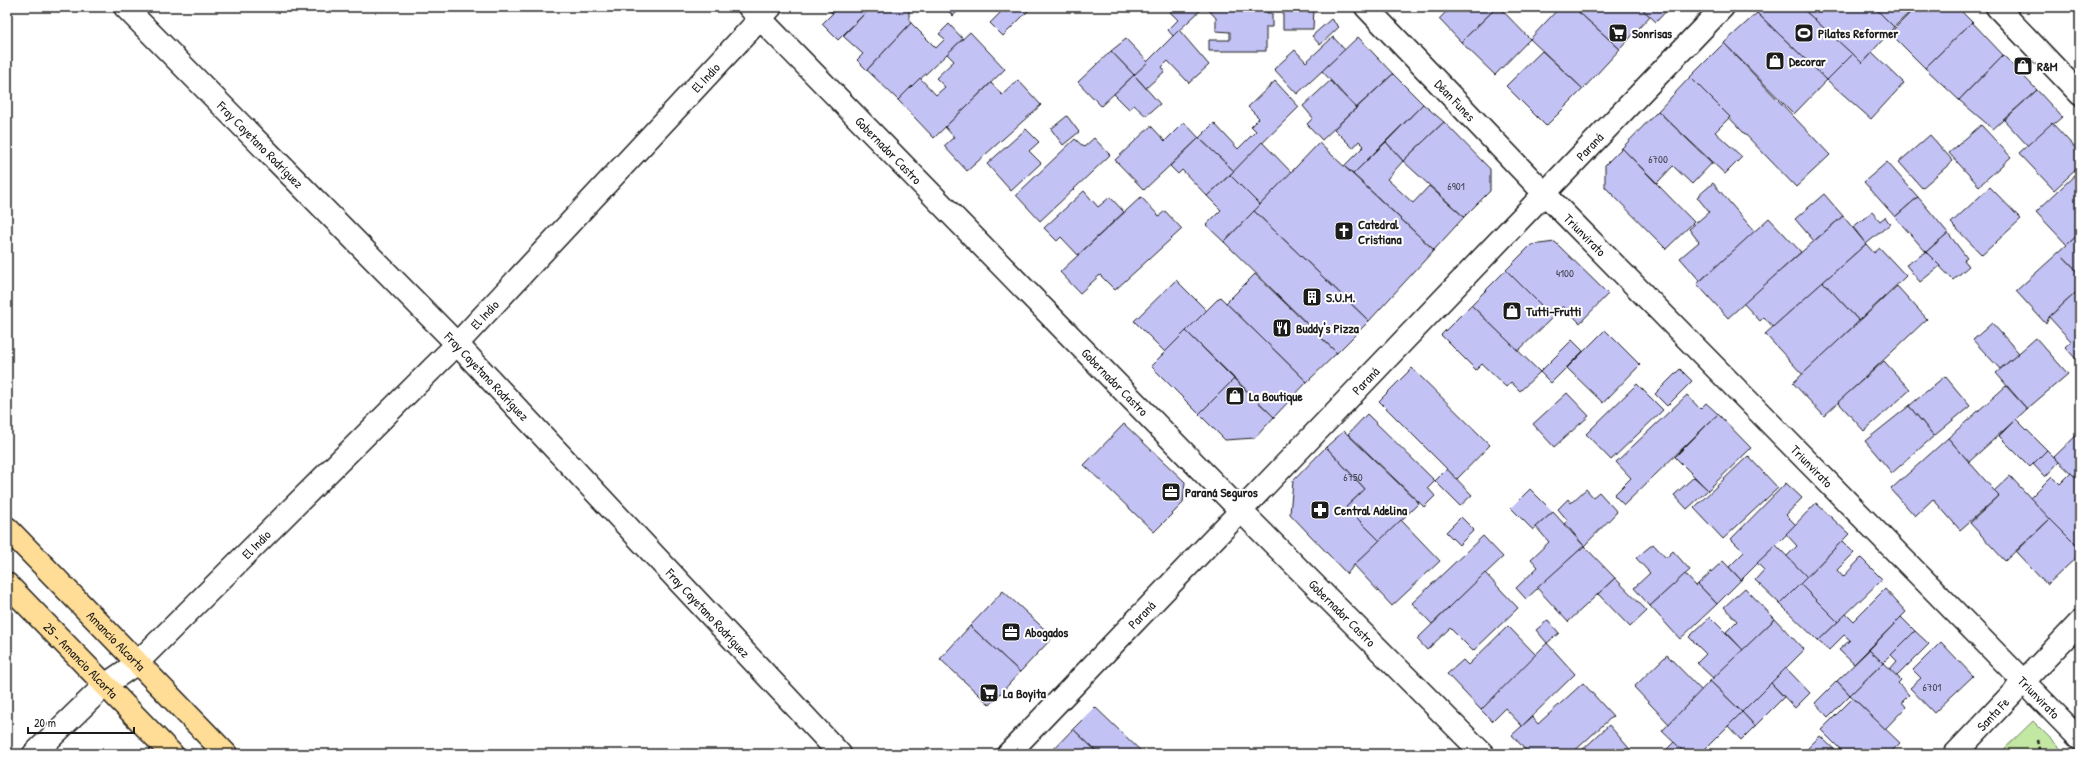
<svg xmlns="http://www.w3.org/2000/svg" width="2087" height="761" font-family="'Patrick Hand',sans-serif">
<rect width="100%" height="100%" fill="#fff"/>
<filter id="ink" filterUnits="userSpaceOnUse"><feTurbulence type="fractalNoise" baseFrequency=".025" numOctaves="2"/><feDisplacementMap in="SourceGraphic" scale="8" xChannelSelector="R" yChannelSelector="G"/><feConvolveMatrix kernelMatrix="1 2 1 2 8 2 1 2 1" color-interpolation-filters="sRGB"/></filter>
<g filter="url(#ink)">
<path fill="#c3e8a3" stroke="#708260" d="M2033 721 2066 754H1999Z"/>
<g fill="#c3c2f5" stroke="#1c1c1c">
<path d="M826 7H839L832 13Z"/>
<path d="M839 7H871L838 40 822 24Z"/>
<path d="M871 7 878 13 884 7H909V19L911 23 867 70 857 60 863 54 843 36Z"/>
<path d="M945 7H962L953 16Z"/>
<path d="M1006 7H1032L1003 36 990 23Z"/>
<path d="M1176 7H1204L1173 36 1168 30 1178 20 1170 12Z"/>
<path d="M1206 7H1267V13H1272V27H1266V51H1209V40H1230V32L1216 31V18Z"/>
<path d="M1283 7H1314L1313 29H1283Z"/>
<path d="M1451 7H1497L1461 42 1439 19Z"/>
<path d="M1497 7H1499L1530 39 1495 75 1461 42Z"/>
<path d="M1560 7H1573L1620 49 1583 89 1530 39Z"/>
<path d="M1573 7H1640L1650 16 1620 49Z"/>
<path d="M1640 7H1670L1656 22Z"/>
<path d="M1762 7H1801L1853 54 1827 80 1757 13Z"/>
<path d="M1801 7H1874L1894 27 1862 63Z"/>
<path d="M1874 7H1915L1894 27Z"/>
<path d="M1916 7H1957L1972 22 1925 68 1890 33Z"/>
<path d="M1757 13 1827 80 1794 114 1724 43Z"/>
<path d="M1331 19 1339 27 1320 45 1312 36Z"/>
<path d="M1972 22 2003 55 1959 100 1925 68Z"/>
<path d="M911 23 936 48 945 39 939 34 949 24 963 39 898 100 867 70Z"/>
<path d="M1179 30 1209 65 1189 83 1168 61 1162 67 1165 71 1146 88 1134 75Z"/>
<path d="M970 32 1005 69 934 138 898 100 920 78 936 95 945 87 936 78 954 61 947 54Z"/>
<path d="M1333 37 1345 50 1297 94 1274 69 1295 50 1306 62Z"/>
<path d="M1358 37 1393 74 1356 108 1322 71Z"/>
<path d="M1126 39 1148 62 1134 75 1111 51Z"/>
<path d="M1724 43 1830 155 1796 187 1690 77Z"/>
<path d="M1111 51 1134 75 1101 106 1078 82Z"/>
<path d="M1542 51 1583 89 1546 126 1506 86Z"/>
<path d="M1872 52 1904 83 1871 119 1827 80 1853 54 1862 63Z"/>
<path d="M2003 55 2037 90 1993 129 1959 100Z"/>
<path d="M1393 74 1423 104 1353 174 1344 166 1364 146 1359 141 1353 148 1334 129Z"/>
<path d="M1134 75 1160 104 1146 116 1134 105 1129 109 1114 94Z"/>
<path d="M1690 77 1730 117 1715 132 1742 157 1725 174 1658 111Z"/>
<path d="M1018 80 1041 105 967 171 944 146 954 137 945 127 991 83 1002 95Z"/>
<path d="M1275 81 1299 107 1234 171 1199 138 1214 123 1238 149 1256 131 1251 126 1259 118 1248 107Z"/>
<path d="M1330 81 1356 108 1322 140 1307 124 1313 118 1303 106Z"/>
<path d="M2037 90 2062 117 2028 146 2004 120Z"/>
<path d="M1423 104 1444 122 1403 161 1386 142Z"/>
<path d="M1658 111 1712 163 1692 184 1673 166 1657 183 1622 148Z"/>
<path d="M1067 116 1079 132 1063 145 1051 129Z"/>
<path d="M1184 122 1199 138 1144 190 1115 160 1151 126 1165 141Z"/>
<path d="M1444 122 1490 169V191L1464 217 1403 161Z"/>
<path d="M2052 123 2080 153V166L2054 190 2019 153Z"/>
<path d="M1981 125 2011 157 1979 186 1949 153Z"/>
<path d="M1026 129 1039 142 1029 151 1041 163 1011 191 987 164Z"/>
<path d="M1930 135 1953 161 1922 188 1899 162Z"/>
<path d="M1094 138 1110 155 1040 221 1016 195 1075 139 1084 147Z"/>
<path d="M1199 138 1234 171 1207 196 1182 170 1178 174 1170 166Z"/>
<path d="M1262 142 1292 173 1260 205 1230 175Z"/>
<path d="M1386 142 1403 161 1387 179 1413 203 1429 186 1464 217 1434 250 1353 174Z"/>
<path d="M1319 143 1434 250 1369 321 1254 211Z"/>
<path d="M1622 148 1694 222 1666 249 1605 187V165Z"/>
<path d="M1887 162 1918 197 1895 217 1864 182Z"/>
<path d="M2080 170V233L2067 245 2036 212Z"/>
<path d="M1230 175 1260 205 1224 242 1206 225 1221 210 1207 196Z"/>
<path d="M1713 183 1755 232 1700 281 1680 258 1699 242 1689 229 1709 212 1697 197Z"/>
<path d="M1990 187 2021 219 1982 255 1951 223Z"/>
<path d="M1084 191 1098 207 1110 197 1124 212 1078 255 1061 237 1057 241 1044 228Z"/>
<path d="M1824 194 1843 216 1814 241 1795 219Z"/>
<path d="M1141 197 1159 216 1165 211 1182 229 1115 290 1100 275 1080 293 1060 272Z"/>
<path d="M1918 197 1948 233 1926 252 1895 217Z"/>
<path d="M1254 211 1369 321 1337 353 1224 242Z"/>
<path d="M1872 212 1880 221 1885 217 1890 224 1866 244 1853 227Z"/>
<path d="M1843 216 1866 244 1773 327 1764 317 1760 321 1743 303Z"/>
<path d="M1769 218 1801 252 1728 318 1697 284Z"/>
<path d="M1948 233 1967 258 1964 260 1969 266 1953 280 1926 252Z"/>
<path d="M2080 233V274L2059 252Z"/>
<path d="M1555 242 1608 294 1580 323 1563 306 1553 317 1506 270 1531 245Z"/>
<path d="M1866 244 1874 253 1880 248 1906 276 1859 321 1823 282Z"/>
<path d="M1926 252 1940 266 1920 282 1906 265Z"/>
<path d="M2059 252 2080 274V289L2049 317 2046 324 2016 291Z"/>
<path d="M1506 270 1553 317 1518 351 1471 305Z"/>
<path d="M1255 274 1337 353 1307 382 1226 303Z"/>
<path d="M1176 280 1207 311 1165 352 1134 321Z"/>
<path d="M1823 282 1859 321 1803 375 1765 334Z"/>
<path d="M1897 286 1927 319 1824 416 1793 383Z"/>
<path d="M2080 289V356L2076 359 2065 347 2071 341 2049 317Z"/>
<path d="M1220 297 1307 382 1274 417 1186 331Z"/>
<path d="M1471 305 1540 372 1520 391 1511 382 1506 387 1482 364 1476 370 1441 335Z"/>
<path d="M1992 323 2019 353 2000 369 1973 340Z"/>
<path d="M1605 330 1640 365 1603 403 1567 368Z"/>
<path d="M1186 331 1234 379 1199 414 1151 366Z"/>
<path d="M2036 338 2068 374 2027 409 1996 373Z"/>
<path d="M1572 340 1583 351 1551 383 1540 372Z"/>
<path d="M1884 361 1910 390 1864 431 1838 402Z"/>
<path d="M1412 368 1490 445 1457 479 1379 401Z"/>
<path d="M1680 369 1692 381 1667 406 1655 394Z"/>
<path d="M1945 376 1970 406 1934 436 1909 406Z"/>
<path d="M1234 379 1274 417 1255 438 1225 440 1199 414Z"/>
<path d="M1637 384 1663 410 1611 460 1586 434Z"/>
<path d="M2006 386 2027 409 1969 462 1948 438Z"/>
<path d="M1567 393 1589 416 1554 447 1533 424Z"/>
<path d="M1687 395 1700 409 1706 403 1718 414 1624 505 1614 495 1631 478 1616 462Z"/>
<path d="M1909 406 1934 436 1892 473 1865 441Z"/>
<path d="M1367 414 1435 481 1428 488 1435 496 1424 507 1348 434Z"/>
<path d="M1718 414 1751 448 1708 490 1675 457Z"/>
<path d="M2016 419 2047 450 2030 467 1999 436Z"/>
<path d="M1124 424 1185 482 1183 503 1154 532 1084 465Z"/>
<path d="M1344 431 1419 503 1380 541 1346 507 1365 489 1326 447Z"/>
<path d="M2080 432V482L2054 457Z"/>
<path d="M1948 438 1999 496 1960 530 1933 499 1915 516 1891 489Z"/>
<path d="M1326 447 1365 489 1346 507 1380 541 1354 565 1347 574 1290 514 1293 481Z"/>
<path d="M2047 450 2059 462 2045 477 2033 464Z"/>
<path d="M1748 456 1778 488 1723 539 1694 508Z"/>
<path d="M1447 469 1472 495 1460 506 1435 481Z"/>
<path d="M2071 473 2080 482V545L2078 547 2029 499 2052 476 2060 484Z"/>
<path d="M2010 476 2050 519 2005 561 1970 523 1999 496 1994 491Z"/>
<path d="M1694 477 1708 490 1687 509 1674 495Z"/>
<path d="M1786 483 1802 498 1786 515 1796 525 1741 580 1729 567 1744 552 1731 539Z"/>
<path d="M1530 489 1553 512 1533 530 1511 508Z"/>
<path d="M1586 489 1593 497 1599 492 1617 512 1584 546 1565 523 1568 521 1558 509 1568 499 1571 503Z"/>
<path d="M1816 503 1849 534 1807 577 1786 557 1797 546 1786 534Z"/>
<path d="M1553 512 1584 546 1526 599 1516 588 1538 567 1531 559 1549 542 1536 527Z"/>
<path d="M1461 517 1474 530 1459 545 1446 532Z"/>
<path d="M2050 519 2078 547 2080 554 2047 585 2016 552Z"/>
<path d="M1401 520 1440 561 1392 606 1354 565Z"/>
<path d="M1483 536 1503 557 1432 624 1412 603Z"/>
<path d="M1842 541 1854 553 1837 570 1843 577 1861 558 1882 579 1838 622 1800 584Z"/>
<path d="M1653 544 1666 558 1673 551 1690 570 1650 606 1634 588 1650 573 1636 558Z"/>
<path d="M1776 545 1807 577 1780 604 1755 580 1764 570 1757 563Z"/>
<path d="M1584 546 1615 578 1568 622 1537 588Z"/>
<path d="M1723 561 1741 580 1717 604 1698 584Z"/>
<path d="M1485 573 1518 608 1473 651 1450 628 1427 650 1417 639Z"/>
<path d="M1685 574 1696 586 1698 584 1717 604 1680 639 1650 606Z"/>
<path d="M1615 578 1647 611 1630 627 1598 594Z"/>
<path d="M1800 584 1838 622 1818 641 1780 604Z"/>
<path d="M1745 588 1775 619 1743 650 1726 632 1737 621 1724 607Z"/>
<path d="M1885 589 1906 612 1854 664 1839 650 1850 640 1844 635 1829 650 1818 641 1846 614 1853 621Z"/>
<path d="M1003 591 1053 637 1020 672 970 626Z"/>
<path d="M1710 617 1743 650 1714 679 1697 663 1706 654 1689 637Z"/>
<path d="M1901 617 1915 631 1883 663 1869 650Z"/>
<path d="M1775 619 1804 650 1742 712 1710 681Z"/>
<path d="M1548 620 1559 633 1547 643 1536 630Z"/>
<path d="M970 626 1020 672 990 705 940 659Z"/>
<path d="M1508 626 1537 656 1481 710 1447 674 1463 660 1468 665Z"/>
<path d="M1915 631 1929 644 1896 677 1889 670 1897 661 1891 655Z"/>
<path d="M1941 642 1973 676 1934 713 1910 688 1921 678 1913 670Z"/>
<path d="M1547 643 1575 674 1522 726 1505 708 1492 721 1481 710Z"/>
<path d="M1869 650 1883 663 1850 695 1837 681Z"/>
<path d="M1667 655 1702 691 1669 724 1634 687Z"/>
<path d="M1883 663 1901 680 1898 683 1909 695 1902 702 1906 707 1885 729 1850 695Z"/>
<path d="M1786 668 1810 693 1795 708 1771 683Z"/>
<path d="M1710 681 1742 712 1700 754H1686L1662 731Z"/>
<path d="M1837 681 1850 695 1828 717 1815 703Z"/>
<path d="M1583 683 1613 716 1571 754H1529L1512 735 1532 717 1538 724Z"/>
<path d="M1771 683 1784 697 1755 726 1742 712Z"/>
<path d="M1853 698 1900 743 1889 754H1845L1821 730Z"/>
<path d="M1095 707 1144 754H1099L1073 729Z"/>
<path d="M1742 712 1755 726 1741 740 1728 726Z"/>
<path d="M1609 725 1634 754H1578Z"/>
<path d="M1073 729 1099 754H1049Z"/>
<path d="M1820 736 1839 754H1802Z"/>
<path d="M1674 742 1686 754H1662Z"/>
</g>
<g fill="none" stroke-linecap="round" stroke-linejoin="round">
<g stroke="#1c1c1c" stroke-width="25">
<g id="minor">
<path id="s1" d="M125 7 457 344 840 754"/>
<path id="s2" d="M749 7 1242 512 1483 754"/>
<path id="s3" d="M1366 7 1545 194 2080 739"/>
<path d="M1997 7 2080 94"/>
<path id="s4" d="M34 754 105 685 137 663 457 344 771 7"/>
<path id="s5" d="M1008 754 1723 7"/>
<path id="s6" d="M1955 754 2080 622"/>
</g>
</g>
<g stroke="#1c1c1c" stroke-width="25">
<g id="major">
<path id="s7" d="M7 528 226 754"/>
<path id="s8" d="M7 584 172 754"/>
</g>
</g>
<path stroke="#1c1c1c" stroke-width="2.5" stroke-dasharray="4 3" stroke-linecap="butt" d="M2037 740 2040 754"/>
<use href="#minor" stroke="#fff" stroke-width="22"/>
<use href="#major" stroke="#ffdd96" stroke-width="22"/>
</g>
</g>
<defs>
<g id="supermarket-square" transform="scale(1)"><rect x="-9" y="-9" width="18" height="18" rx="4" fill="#1c1c1c" stroke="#fff"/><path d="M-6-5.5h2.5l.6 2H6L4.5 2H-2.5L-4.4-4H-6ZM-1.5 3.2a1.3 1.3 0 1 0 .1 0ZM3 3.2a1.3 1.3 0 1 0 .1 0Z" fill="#fff"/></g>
<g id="stadium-square" transform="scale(1)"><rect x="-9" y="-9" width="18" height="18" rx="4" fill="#1c1c1c" stroke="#fff"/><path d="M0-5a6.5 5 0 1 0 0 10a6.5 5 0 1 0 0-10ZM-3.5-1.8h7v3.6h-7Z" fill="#fff"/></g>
<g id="shop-square" transform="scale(1)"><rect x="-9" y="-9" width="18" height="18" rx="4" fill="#1c1c1c" stroke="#fff"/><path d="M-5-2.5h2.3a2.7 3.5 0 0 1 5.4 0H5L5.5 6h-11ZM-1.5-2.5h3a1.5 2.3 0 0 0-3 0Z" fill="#fff"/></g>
<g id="church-square" transform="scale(1)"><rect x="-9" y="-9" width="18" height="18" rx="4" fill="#1c1c1c" stroke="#fff"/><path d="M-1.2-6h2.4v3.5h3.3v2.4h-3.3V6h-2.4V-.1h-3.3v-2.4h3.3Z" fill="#fff"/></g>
<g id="building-square" transform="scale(1)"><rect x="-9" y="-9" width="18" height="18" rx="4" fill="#1c1c1c" stroke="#fff"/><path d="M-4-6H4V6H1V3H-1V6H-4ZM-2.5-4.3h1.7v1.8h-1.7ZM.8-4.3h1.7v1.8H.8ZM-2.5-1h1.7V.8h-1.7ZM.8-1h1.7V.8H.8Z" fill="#fff"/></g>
<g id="restaurant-square" transform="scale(1)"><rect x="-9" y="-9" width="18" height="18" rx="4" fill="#1c1c1c" stroke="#fff"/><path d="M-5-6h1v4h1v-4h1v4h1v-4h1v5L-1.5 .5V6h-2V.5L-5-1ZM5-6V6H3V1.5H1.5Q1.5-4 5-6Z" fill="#fff"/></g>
<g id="office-square" transform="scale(1)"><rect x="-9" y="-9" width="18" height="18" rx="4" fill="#1c1c1c" stroke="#fff"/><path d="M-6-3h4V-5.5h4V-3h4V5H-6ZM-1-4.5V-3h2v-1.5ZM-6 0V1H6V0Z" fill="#fff"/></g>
<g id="pharmacy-square" transform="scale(1)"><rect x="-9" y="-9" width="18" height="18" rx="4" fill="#1c1c1c" stroke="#fff"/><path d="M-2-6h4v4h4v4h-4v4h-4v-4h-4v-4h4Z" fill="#fff"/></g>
</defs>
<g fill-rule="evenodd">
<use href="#supermarket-square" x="1618" y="33"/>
<use href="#stadium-square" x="1804" y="33"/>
<use href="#shop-square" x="1775" y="61"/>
<use href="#shop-square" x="2023" y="66"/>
<use href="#church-square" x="1344" y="231"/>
<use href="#building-square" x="1312" y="297"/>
<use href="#shop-square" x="1512" y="311"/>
<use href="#restaurant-square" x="1282" y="328"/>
<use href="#shop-square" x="1235" y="396"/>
<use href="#office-square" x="1171" y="492"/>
<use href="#pharmacy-square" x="1320" y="510"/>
<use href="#office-square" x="1011" y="632"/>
<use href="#supermarket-square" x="989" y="693"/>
</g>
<g text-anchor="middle" stroke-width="4" stroke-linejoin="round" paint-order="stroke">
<g font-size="11" fill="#464652">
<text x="1658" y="163">6700</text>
<text x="1456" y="190">6901</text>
<text x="1565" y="277">4100</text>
<text x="1353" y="481">6750</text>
<text x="1932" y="691">6701</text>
</g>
<g font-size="13" font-weight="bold" fill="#1c1c1c" stroke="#fff" text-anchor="start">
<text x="1632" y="38">Sonrisas</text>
<text x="1818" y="38">Pilates Reformer</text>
<text x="1789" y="66">Decorar</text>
<text x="2037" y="71">R&amp;M</text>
<text x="1358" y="229">Catedral<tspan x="1358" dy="15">Cristiana</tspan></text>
<text x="1326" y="302">S.U.M.</text>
<text x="1526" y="316">Tutti-Frutti</text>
<text x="1296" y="333">Buddy's Pizza</text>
<text x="1249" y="401">La Boutique</text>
<text x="1185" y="497">Paraná Seguros</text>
<text x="1334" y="515">Central Adelina</text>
<text x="1025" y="637">Abogados</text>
<text x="1003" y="698">La Boyita</text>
</g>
<g font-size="13" fill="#1c1c1c" stroke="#fff">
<text dy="5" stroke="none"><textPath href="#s4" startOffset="954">El Indio</textPath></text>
<text dy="5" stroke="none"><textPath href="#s3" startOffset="129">Déan Funes</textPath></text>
<text dy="5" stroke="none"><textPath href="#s1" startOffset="193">Fray Cayetano Rodríguez</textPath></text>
<text dy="5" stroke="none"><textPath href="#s5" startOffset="841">Paraná</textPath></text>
<text dy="5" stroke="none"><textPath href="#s2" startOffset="200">Gobernador Castro</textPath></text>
<text dy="5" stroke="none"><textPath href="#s3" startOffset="316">Triunvirato</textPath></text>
<text dy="5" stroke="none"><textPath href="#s4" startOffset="630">El Indio</textPath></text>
<text dy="5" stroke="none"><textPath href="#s1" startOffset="517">Fray Cayetano Rodríguez</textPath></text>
<text dy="5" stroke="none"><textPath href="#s5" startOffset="517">Paraná</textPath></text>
<text dy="5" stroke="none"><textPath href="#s2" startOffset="524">Gobernador Castro</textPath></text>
<text dy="5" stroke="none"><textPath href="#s3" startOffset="640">Triunvirato</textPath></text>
<text dy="5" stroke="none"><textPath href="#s4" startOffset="306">El Indio</textPath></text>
<text dy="5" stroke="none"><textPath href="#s1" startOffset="841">Fray Cayetano Rodríguez</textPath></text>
<text dy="5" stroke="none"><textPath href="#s2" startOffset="848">Gobernador Castro</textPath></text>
<text dy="5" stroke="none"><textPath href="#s5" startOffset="193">Paraná</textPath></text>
<text dy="5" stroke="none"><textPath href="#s7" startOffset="157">Amancio Alcorta</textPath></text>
<text dy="5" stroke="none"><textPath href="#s8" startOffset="106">25 - Amancio Alcorta</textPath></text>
<text dy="5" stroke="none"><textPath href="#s3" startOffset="964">Triunvirato</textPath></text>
<text dy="5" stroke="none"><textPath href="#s6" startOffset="55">Santa Fe</textPath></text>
</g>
</g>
<rect width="2087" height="761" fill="none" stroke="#fff" stroke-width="24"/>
<rect x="12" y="12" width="2063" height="737" fill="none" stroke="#1c1c1c" stroke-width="1.5" filter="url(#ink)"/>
<path d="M28 727v6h106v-6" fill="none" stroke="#1c1c1c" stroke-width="2"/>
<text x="34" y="727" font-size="12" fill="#1c1c1c" stroke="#ffffff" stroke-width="3" paint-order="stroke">20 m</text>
</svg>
